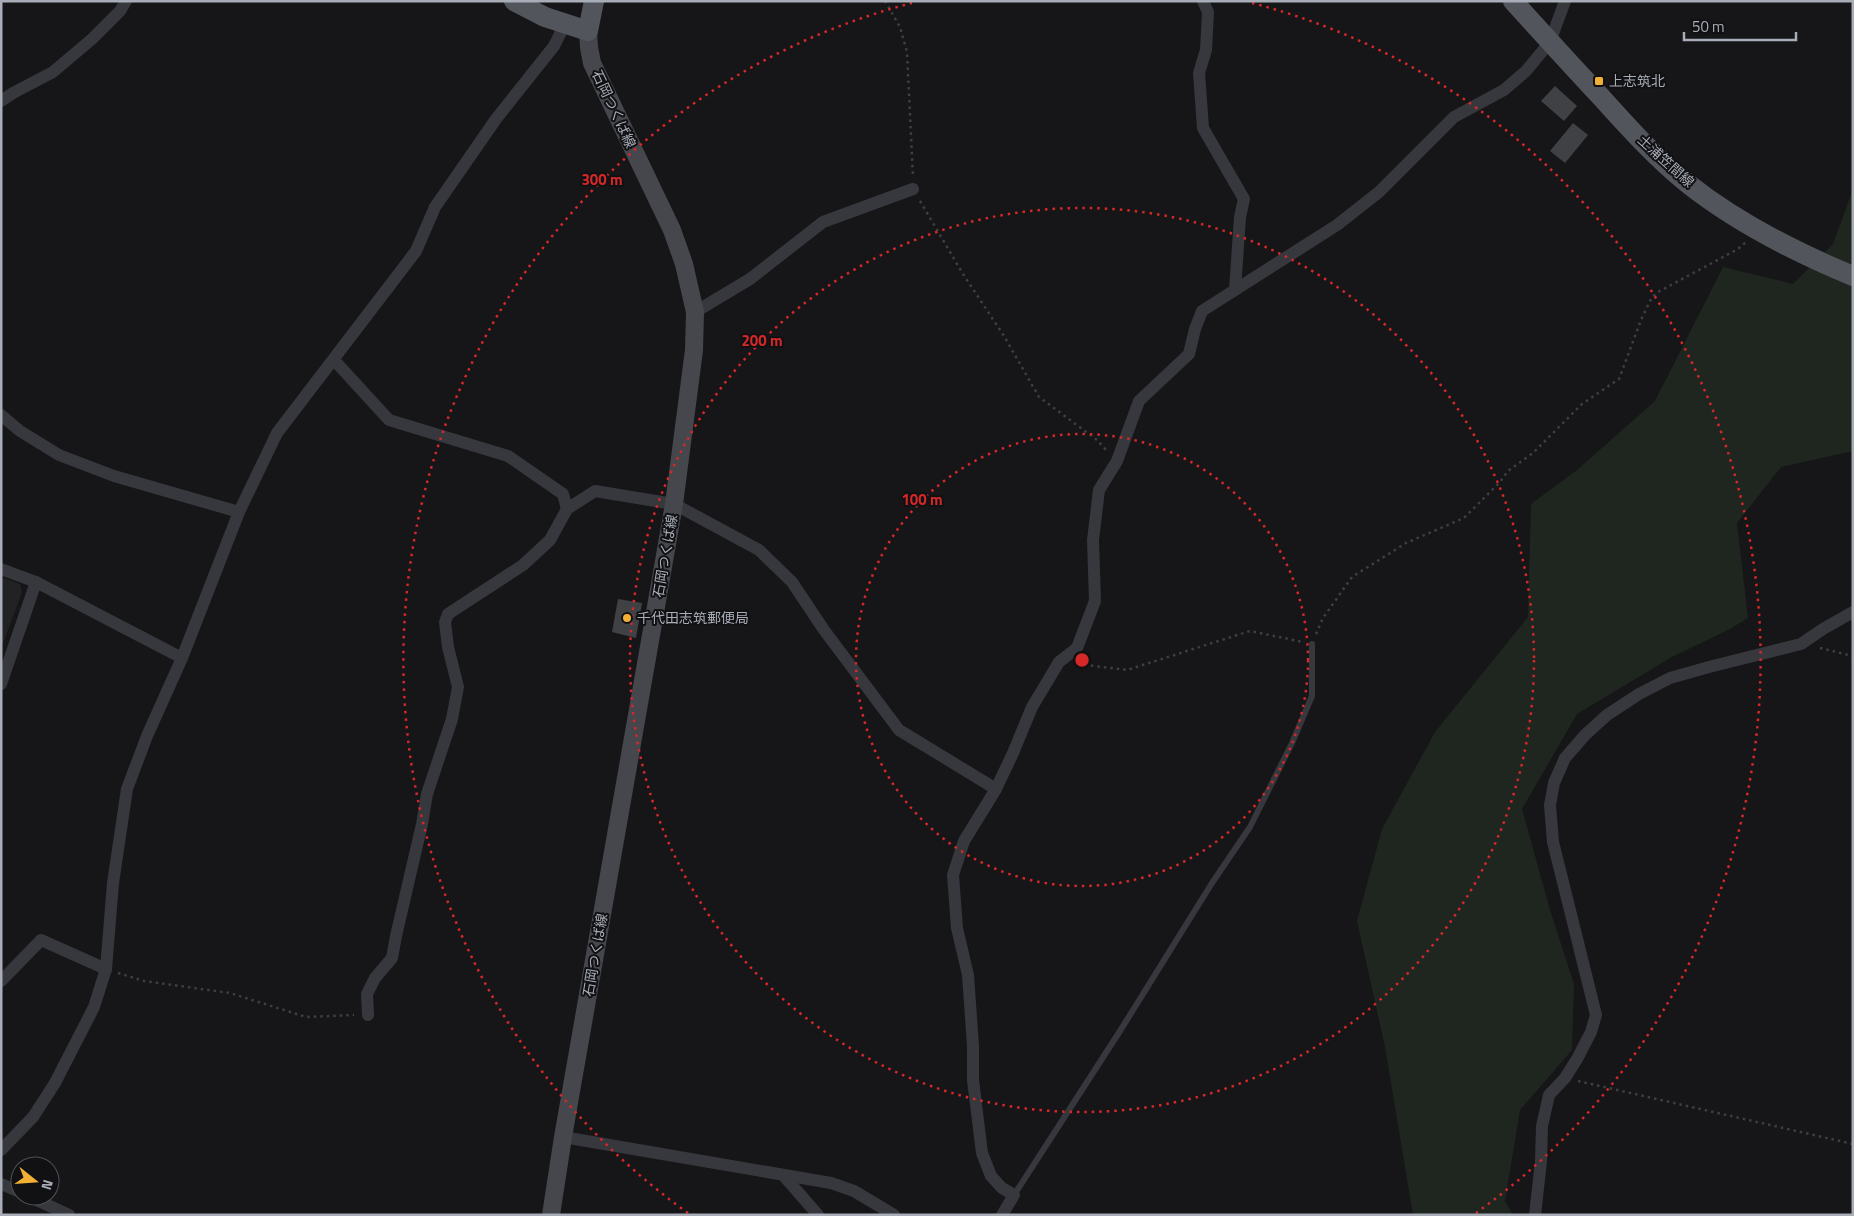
<svg xmlns="http://www.w3.org/2000/svg" width="1854" height="1216" font-family="'Titillium Web','Noto Sans JP',sans-serif">
<rect width="100%" height="100%" fill="#161618"/>
<path fill="#222225" d="M1 577 20 584 22 592 1 649Z"/>
<path fill="#1e261f" d="M1853 189V451L1781 467 1737 523 1748 618 1730 629 1672 657 1577 714 1522 809 1550 910 1574 984 1572 1050 1520 1110 1505 1201 1513 1215H1413L1385 1047 1357 921 1382 829 1435 732 1528 617 1531 504 1577 470 1655 401 1723 267 1793 284 1833 244Z"/>
<g fill="#404145">
<path d="M1555 86 1577 106 1564 121 1541 101Z"/>
<path d="M1573 123 1588 135 1565 163 1550 151Z"/>
<path d="M618 599 642 603 636 638 612 632Z"/>
</g>
<g fill="none" stroke-linecap="round" stroke-linejoin="round">
<g stroke="#3d3f44" stroke-width="2.5" stroke-dasharray="2.5 4" stroke-linecap="butt">
<path d="M885 1 900 27 907 52 913 177"/>
<path d="M920 201 963 274 1004 336 1039 397 1097 440 1107 451"/>
<path d="M1316 634 1323 618 1352 577 1406 543 1464 518 1500 482 1508 471 1533 453 1582 404 1619 379 1641 320 1652 297 1658 292 1738 249 1746 242"/>
<path d="M1820 648 1853 656"/>
<path d="M1078 664 1127 670 1250 631 1303 642"/>
<path d="M118 973 144 981 230 993 306 1017 354 1015"/>
<path d="M1578 1081 1853 1144"/>
</g>
<path stroke="#37383d" stroke-width="6" d="M1014 1195 1120 1031 1212 883 1250 827 1292 743 1312 696V644"/>
<g stroke="#37383d" stroke-width="12">
<path d="M1203 1 1208 12 1206 50 1199 73 1203 128 1244 199 1240 217 1235 290"/>
<path d="M1 101 13 93 53 72 92 39 120 11 126 1"/>
<path d="M695 312 750 279 823 222 913 189"/>
<path d="M334 360 389 420 508 456 563 494 567 509"/>
<path d="M1 415 20 431 59 455 114 476 239 512"/>
<path d="M1 569 36 582 182 658"/>
<path d="M1 684 36 582"/>
<path d="M1 981 41 940 106 969"/>
<path d="M368 1015 367 994 375 978 392 958 396 936 422 824 427 794 452 719 458 687 448 647 445 622 448 614 523 565 550 540 567 509 595 491 674 504 759 550 792 582 824 630 899 730 996 789"/>
<path d="M563 1137 831 1183 854 1191 894 1215"/>
<path d="M1 1150 33 1117 55 1083 94 1007 106 969 113 883 127 789 147 736 182 658 239 512 277 433 416 251 435 207 496 119 554 46 565 24"/>
<path d="M783 1175 818 1215"/>
<path d="M1 1184 20 1192"/>
<path d="M28 1196 69 1215"/>
<path d="M1002 1215 1014 1195 1002 1188 991 1176 982 1153 973 1080V1046L968 975 957 928 953 875 964 841 996 789 1013 753 1032 707 1059 662 1077 648 1095 601 1093 540 1099 490 1117 461 1139 401 1189 354 1195 329 1202 311 1337 225 1379 192 1454 117 1504 90 1526 71 1550 42 1565 1"/>
<path d="M1535 1215 1541 1161 1542 1126 1549 1095 1565 1078 1577 1059 1591 1032 1596 1015 1553 842 1550 805 1554 783 1565 758 1585 735 1607 715 1639 694 1670 678 1709 667 1801 644 1823 629 1853 612"/>
</g>
<path stroke="#45474d" stroke-width="18" d="M551 1215 563 1137 674 504 694 350 695 312 684 264 672 230 592 63 589 47 588 31"/>
<g stroke="#53555c" stroke-width="20">
<path d="M514 1 545 17 588 31 594 1"/>
<path d="M1513 1C1542 33 1571 65 1601 97 1628 127 1656 158 1687 183 1736 222 1795 252 1853 276"/>
</g>
</g>
<g fill="none" stroke="#d62828" stroke-width="2.5" stroke-dasharray="2.5 5">
<circle cx="1082" cy="660" r="226"/>
<circle cx="1082" cy="660" r="452"/>
<path d="M688 1213A679 679 0 0 1 912 3M1252 3A679 679 0 0 1 1476 1213"/>
</g>
<g fill="#f2b134" stroke="#111113" stroke-width="2">
<rect x="1594" y="76" width="10" height="10" rx="2.5"/>
<circle cx="627" cy="618" r="5"/>
</g>
<g text-anchor="middle" stroke-width="4" stroke-linejoin="round" paint-order="stroke">
<g font-size="14" fill="#a8adb8" stroke="#111113" text-anchor="start">
<text x="1609" y="86">上志筑北</text>
<text x="637" y="623">千代田志筑郵便局</text>
</g>
<g font-size="14" fill="#a8adb8" stroke="#111113">
<text transform="translate(614 109) rotate(65)" y="5">石岡つくば線</text>
<text transform="translate(1666 161) rotate(42)" y="5">土浦笠間線</text>
<text transform="translate(665 556) rotate(-80)" y="5">石岡つくば線</text>
<text transform="translate(595 955) rotate(-80)" y="5">石岡つくば線</text>
</g>
</g>
<circle cx="1082" cy="660" r="8" fill="#d62828" stroke="#111113" stroke-width="2.5"/>
<g font-size="15" text-anchor="middle" font-weight="bold" fill="#d62828" stroke="#111113" stroke-width="4" stroke-linejoin="round" paint-order="stroke">
<text x="602" y="185">300 m</text>
<text x="762" y="346">200 m</text>
<text x="922" y="505">100 m</text>
</g>
<rect width="1854" height="1216" fill="none" stroke="#a8adb8" stroke-width="5"/>
<g transform="translate(35 1181) rotate(107)"><circle r="24" fill="#111113" stroke="#4d4f55"/>
<path d="M0-4L9 19L0 12L-9 19Z" fill="#f2b134"/>
<text y="-8" font-size="14" font-weight="bold" text-anchor="middle" fill="#a8adb8">N</text>
</g>
<path d="M1684 32v8h112v-8" fill="none" stroke="#a8adb8" stroke-width="2.5"/>
<text x="1692" y="32" font-size="15" fill="#a8adb8" stroke="#111113" stroke-width="4" paint-order="stroke">50 m</text>
</svg>
